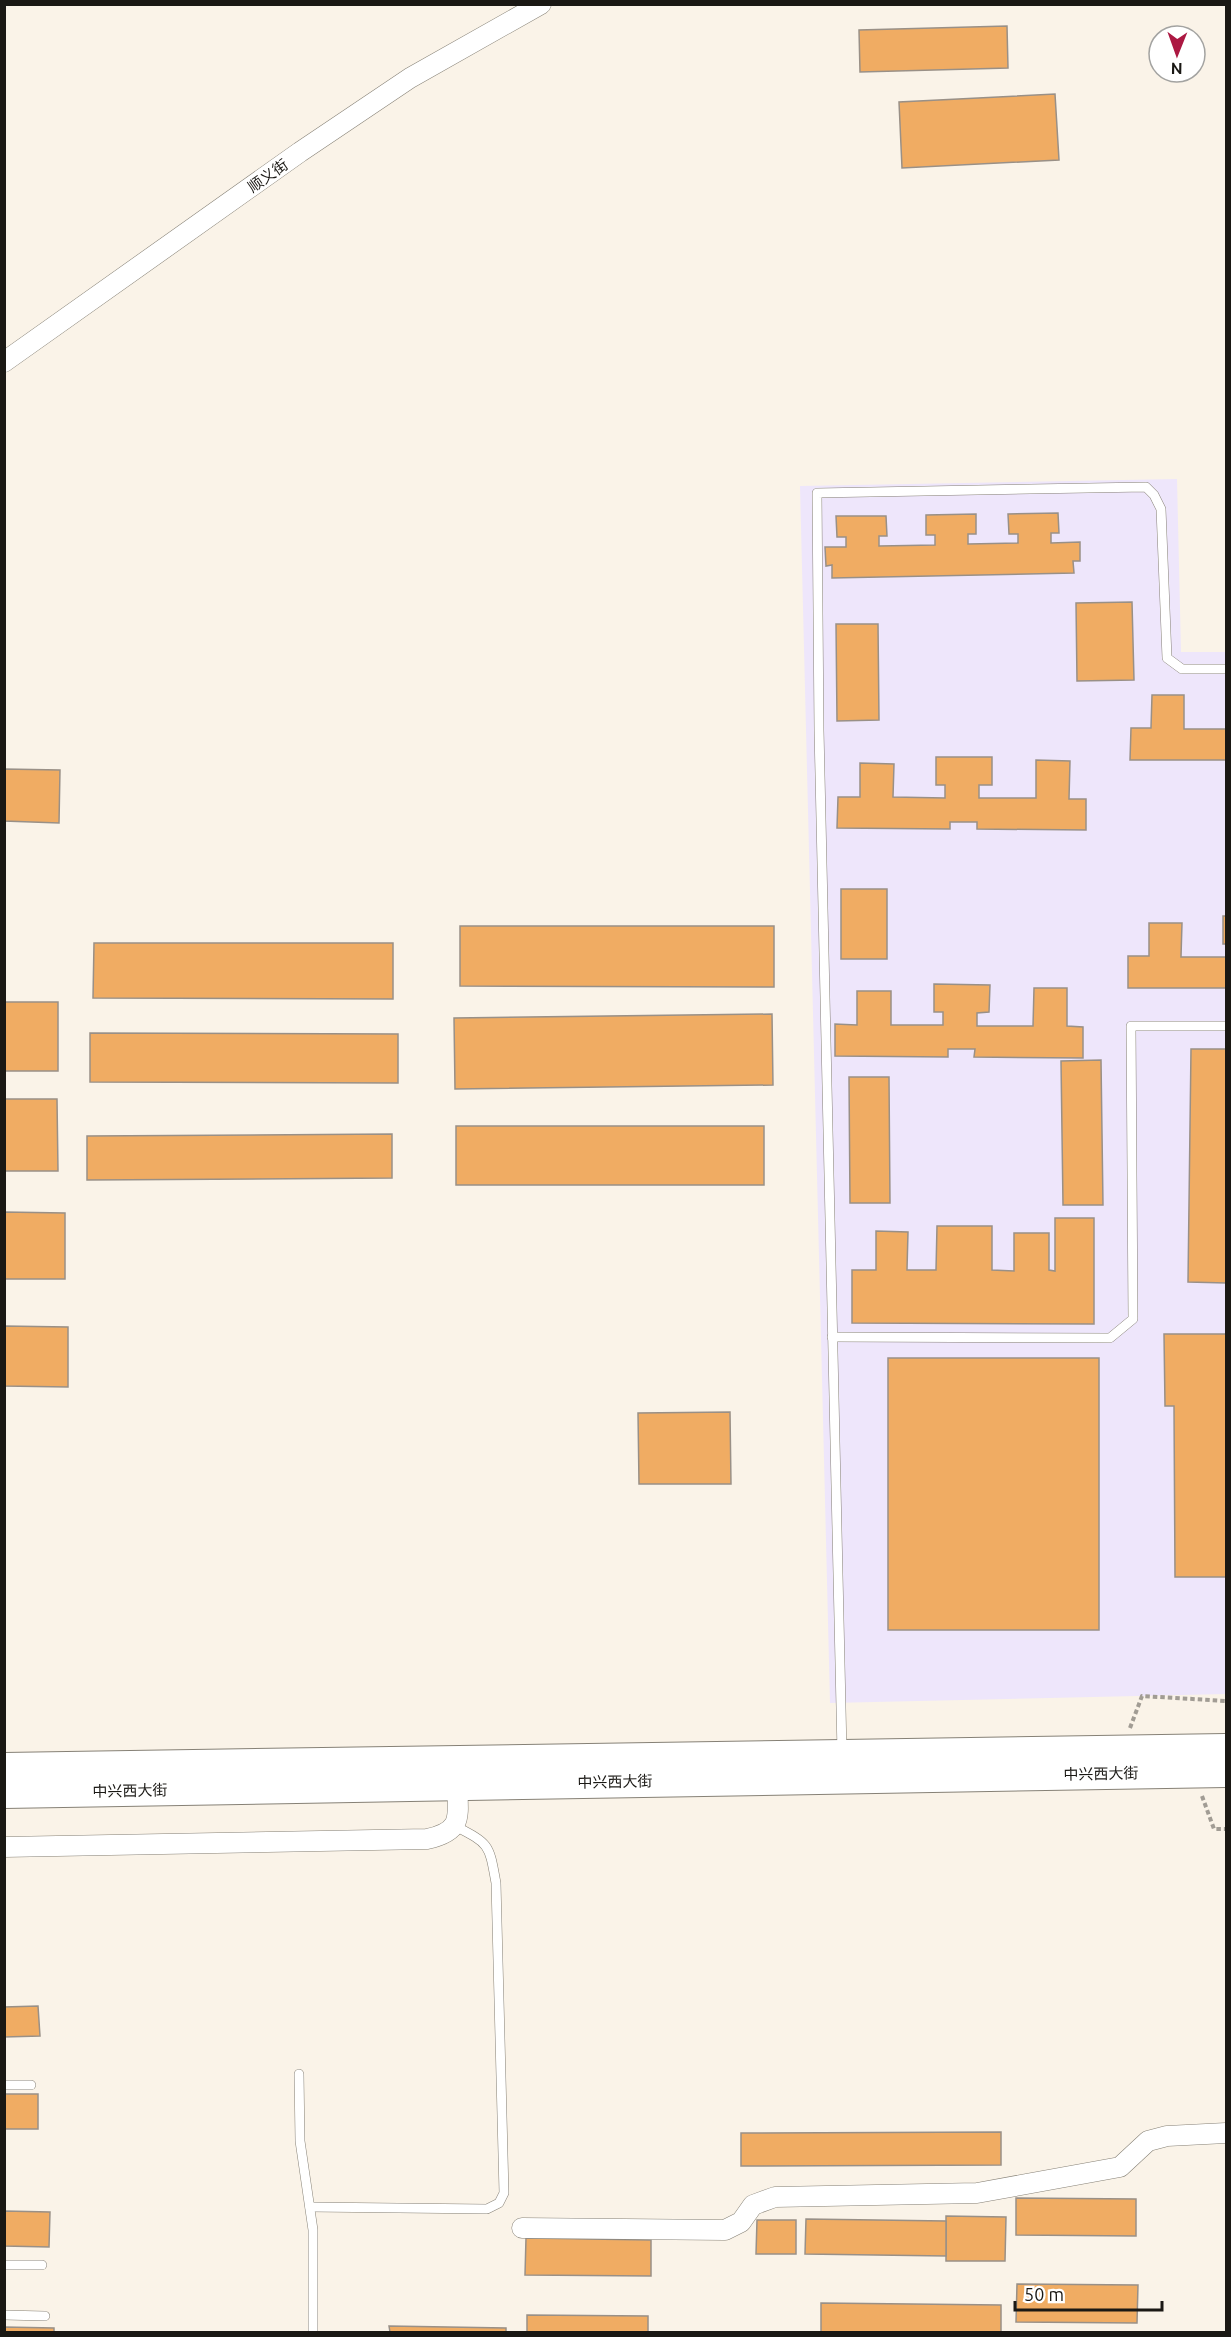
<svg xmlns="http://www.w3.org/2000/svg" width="1231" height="2337" font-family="Ubuntu,'Noto Sans SC',sans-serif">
<rect width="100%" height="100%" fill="#faf3e8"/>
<path fill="#eee6fb" d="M1177 479 1181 652H1226V1694L830 1703 800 486Z"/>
<g fill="#f0ac63" stroke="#999087" stroke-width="1.5">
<path d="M1007 26 1008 68 860 72 859 30Z"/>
<path d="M1055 94 1059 160 902 168 899 102Z"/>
<path d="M1058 513 1059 533H1051V543L1080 542V561H1073L1074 573 832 578V565L826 566 825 547H846V537H837L836 516H886L887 536H879V546L935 545V535H926V515L976 514V534H968V544L1018 543V534H1009L1008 514Z"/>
<path d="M1132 602 1134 680 1077 681 1076 603Z"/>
<path d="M836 624H878L879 720 837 721Z"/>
<path d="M1152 695H1184V729H1226V760H1130L1131 728H1151Z"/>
<path d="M936 757H992V785H979V798H1036V760L1070 761 1069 799H1086V830L977 829V822H950V829L837 828 838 797H860V763L894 764 893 797 945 798V785H936Z"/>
<path d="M4 769 60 770 59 823 4 821Z"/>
<rect x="841" y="889" width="46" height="70"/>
<rect x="1223" y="916" width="3" height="28"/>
<path d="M1149 923H1182L1181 957H1226V988H1128V956H1149Z"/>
<path d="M460 926H774V987L460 986Z"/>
<path d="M94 943H393V999L93 998Z"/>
<path d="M934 984 990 985 989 1012 977 1013V1026H1033L1034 988H1067V1026L1083 1027V1058L974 1057 975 1049H948V1057L835 1056V1024L857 1025V991H891V1025H943V1012H934Z"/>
<rect x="4" y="1002" width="54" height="69"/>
<path d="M772 1014 773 1085 455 1089 454 1018Z"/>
<path d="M90 1033 398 1034V1083L90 1082Z"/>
<path d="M1191 1049H1226V1283L1188 1282Z"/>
<path d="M1101 1060 1103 1205H1063L1061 1061Z"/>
<path d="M849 1077H889L890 1203H850Z"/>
<path d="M4 1099H57L58 1171H4Z"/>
<rect x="456" y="1126" width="308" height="59"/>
<path d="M392 1134V1178L87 1180V1136Z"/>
<path d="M4 1212 65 1213V1279H4Z"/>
<path d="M1055 1218H1094V1324L852 1323V1270H876V1231L908 1232 907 1270H936L937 1226H992V1270L1014 1271V1233H1049V1270L1055 1271Z"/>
<path d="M4 1326 68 1327V1387L4 1386Z"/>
<path d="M1164 1334H1226V1577H1175L1174 1406H1165Z"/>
<rect x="888" y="1358" width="211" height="272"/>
<path d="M730 1412 731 1484H639L638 1413Z"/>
<path d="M38 2006 40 2036 4 2037V2007Z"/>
<rect x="4" y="2094" width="34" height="35"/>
<path d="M1001 2132V2165L741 2166V2133Z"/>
<path d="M1016 2198 1136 2199V2236L1016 2235Z"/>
<path d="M4 2211 50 2212 49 2247 4 2246Z"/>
<path d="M946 2216 1006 2217 1005 2261H946Z"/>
<path d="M806 2219 946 2221V2256L805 2254Z"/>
<path d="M757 2220H796V2254H756Z"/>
<path d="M526 2238 651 2240V2276L525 2275Z"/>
<path d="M1017 2284 1138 2285 1137 2323 1016 2322Z"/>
<path d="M821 2303 1001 2305V2332H821Z"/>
<path d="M527 2315 648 2316V2332H527Z"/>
<path d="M389 2326 506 2328V2332H390Z"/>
<path d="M4 2327 54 2328V2332H4Z"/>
</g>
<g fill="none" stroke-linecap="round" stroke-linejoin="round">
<g stroke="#868176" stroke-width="10">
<g id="lane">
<path d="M832 1337 1110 1338 1133 1319 1131 1026H1226"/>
<path d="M842 1752 819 730 817 493 1146 487 1154 495 1161 509 1167 658 1182 669H1226"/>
<path d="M299 2074 300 2141 313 2230V2332"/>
<path d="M4 2085H31"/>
<path d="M310 2207 487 2209 499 2203 504 2193 496 1883C489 1844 490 1844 455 1826"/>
<path d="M4 2265H42"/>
<path d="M4 2315 45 2316"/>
</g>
</g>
<g stroke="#868176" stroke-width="21">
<g id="street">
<path d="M4 362 300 152 410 78 541 4"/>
<path d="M4 1847 427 1839C464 1831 458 1816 457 1784"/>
<path d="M522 2228 725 2230 741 2222 753 2205 775 2197 977 2193 1120 2167 1148 2141 1167 2136 1226 2133"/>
</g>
</g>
<g stroke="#868176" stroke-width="32">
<g id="primary">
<path d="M4 1768 1226 1749"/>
<path d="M4 1793 1226 1772"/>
</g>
</g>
<g stroke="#a19c94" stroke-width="4" stroke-dasharray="4.5 3" stroke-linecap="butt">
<path d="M1130 1728 1142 1696 1226 1701"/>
<path d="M1202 1796 1214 1829H1226"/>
</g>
<use href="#lane" stroke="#fff" stroke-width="9"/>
<use href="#street" stroke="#fff" stroke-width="20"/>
<use href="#primary" stroke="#fff" stroke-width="30"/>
</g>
<g text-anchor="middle" stroke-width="4.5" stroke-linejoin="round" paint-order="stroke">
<g font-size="15" fill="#1a1814" stroke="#fff">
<text transform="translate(268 176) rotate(-35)" y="5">顺义街</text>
<text transform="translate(1101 1774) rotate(-1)" y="5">中兴西大街</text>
<text transform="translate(615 1782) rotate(-1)" y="5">中兴西大街</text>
<text transform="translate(130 1791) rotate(-1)" y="5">中兴西大街</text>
</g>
</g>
<rect width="1231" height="2337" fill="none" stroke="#1a1814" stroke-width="12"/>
<g transform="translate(1177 54) rotate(181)"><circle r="28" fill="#ffffff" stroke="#a3a3a1" stroke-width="1.5"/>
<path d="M0-4.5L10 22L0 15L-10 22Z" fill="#ac1842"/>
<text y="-9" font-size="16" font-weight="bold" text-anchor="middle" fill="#1a1814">N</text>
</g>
<path d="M1015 2301v9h147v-9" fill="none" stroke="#1a1814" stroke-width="3"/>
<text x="1024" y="2301" font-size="18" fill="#1a1814" stroke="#ffffff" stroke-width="4.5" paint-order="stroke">50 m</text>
</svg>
